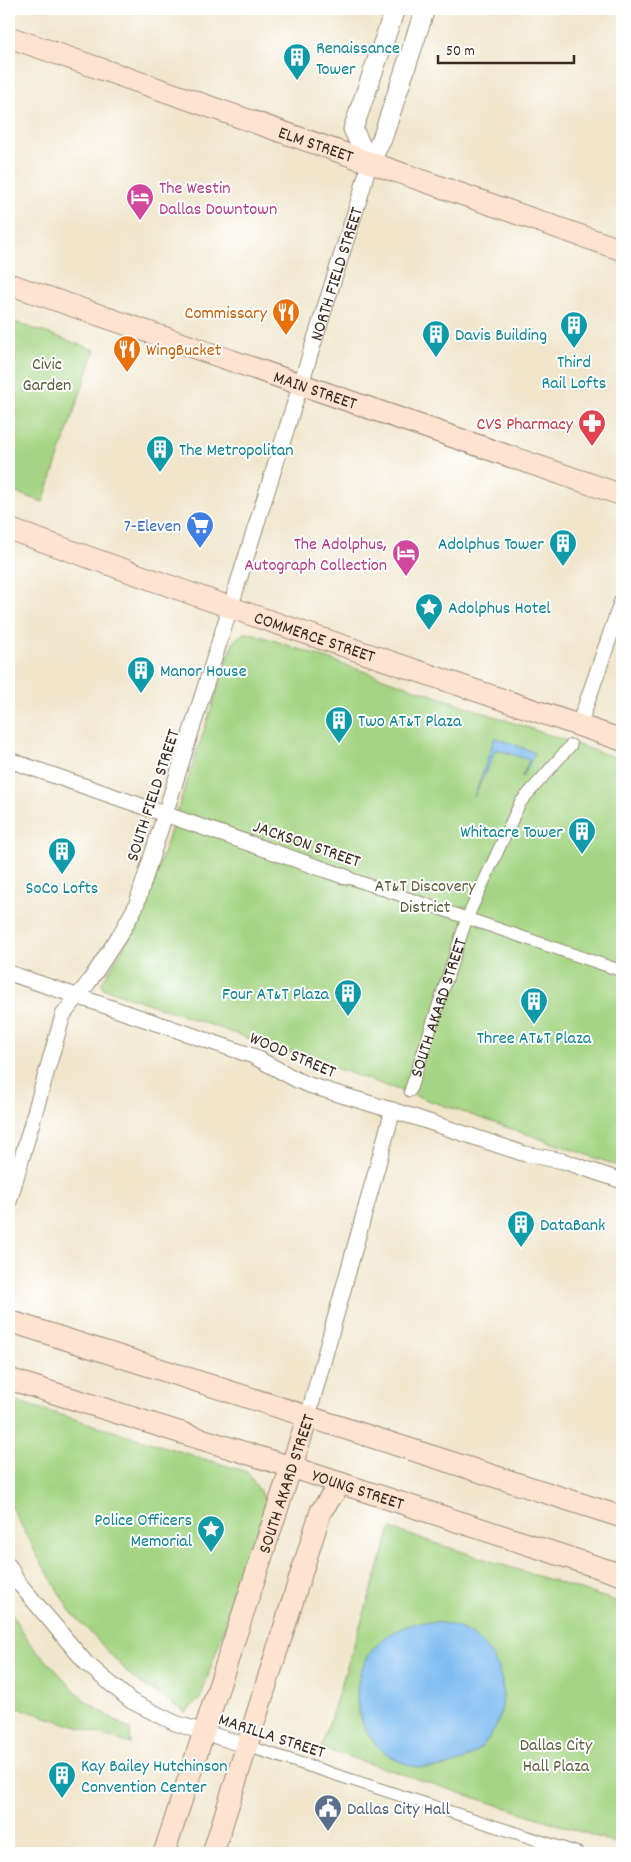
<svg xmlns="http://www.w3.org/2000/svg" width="631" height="1862" font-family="Dekko,sans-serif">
<rect width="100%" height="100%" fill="#fff"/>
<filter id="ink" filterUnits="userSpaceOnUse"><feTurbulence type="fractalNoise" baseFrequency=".02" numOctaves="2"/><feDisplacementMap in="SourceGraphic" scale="10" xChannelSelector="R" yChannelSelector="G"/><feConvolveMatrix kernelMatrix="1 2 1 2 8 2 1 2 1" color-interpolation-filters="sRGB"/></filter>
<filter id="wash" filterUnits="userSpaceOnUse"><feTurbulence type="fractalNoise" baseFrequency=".0096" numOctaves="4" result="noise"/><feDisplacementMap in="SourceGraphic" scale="20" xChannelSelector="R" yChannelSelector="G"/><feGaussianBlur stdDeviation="1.12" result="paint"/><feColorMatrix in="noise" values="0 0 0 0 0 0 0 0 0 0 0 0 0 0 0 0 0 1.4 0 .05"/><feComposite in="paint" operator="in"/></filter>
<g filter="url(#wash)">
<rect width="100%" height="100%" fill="#f1e6cc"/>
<g fill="#a5d584" stroke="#708051" fill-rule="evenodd">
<path d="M9 320 95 350 43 502 9 490Z"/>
<path d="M245 633 255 634 622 760V1167L103 988 102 982 140 921 145 908 233 643 237 638Z"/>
<path d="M9 1399 247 1472 267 1502 200 1699 185 1712 133 1678 70 1611 37 1555 9 1502Z"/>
<path d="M391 1529 622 1603V1845L321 1748ZM438 1623 463 1630 497 1666 503 1691 500 1716 369 1735C358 1715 355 1697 360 1674Z"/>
<path d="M9 1610 29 1642 84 1700 130 1730 131 1744 9 1705Z"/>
</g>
<g fill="#7ebcf1" stroke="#5c7388">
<path d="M495 737 535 753 522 777 529 760 496 749 474 797Z"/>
<circle cx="430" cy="1695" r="73"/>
</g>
</g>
<g filter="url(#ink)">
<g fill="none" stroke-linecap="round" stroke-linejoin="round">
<g stroke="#968875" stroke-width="13">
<g id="pedestrian">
<path d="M346 877 622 971"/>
<path id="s1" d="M410 1091 467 918 520 803 571 745"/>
<path d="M247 1746 578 1853"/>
</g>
</g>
<g stroke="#968875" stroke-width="17">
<g id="minor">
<path d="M579 725 622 601"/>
<path d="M9 760 346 877"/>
<path d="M9 973 253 1056 297 1080 309 1085 414 1117 525 1154 563 1161 622 1181"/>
<path id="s2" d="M9 1202 63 1015 89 982 121 933 136 906 362 190 369 163"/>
<path d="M308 1416 393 1110"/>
<path d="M9 1566 17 1581 86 1663 131 1701 175 1723 247 1746"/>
</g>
</g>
<g stroke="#968875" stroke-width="21">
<g id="tertiary">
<path d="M369 163 353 129 395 9"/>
<path d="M369 163 382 139 425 9"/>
</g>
</g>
<g stroke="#968875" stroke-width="23">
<g id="secondary">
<path id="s3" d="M9 37 622 250"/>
<path id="s4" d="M9 284 622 495"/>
<path id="s5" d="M9 529 249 614 622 740"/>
<path d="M9 1321 622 1517"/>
<path id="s6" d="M9 1379 291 1467 622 1575"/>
<path id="s7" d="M164 1853 308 1416"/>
<path d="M213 1853 321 1511 341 1483"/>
</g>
</g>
<use href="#pedestrian" stroke="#fff" stroke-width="11"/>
<use href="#minor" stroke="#fff" stroke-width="15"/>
<use href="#tertiary" stroke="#fff" stroke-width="19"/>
<use href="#secondary" stroke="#fee3d1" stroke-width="21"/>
<path stroke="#3b2a1e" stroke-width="1" d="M611 9 622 13"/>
</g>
</g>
<defs>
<g id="building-pin" transform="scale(1.4375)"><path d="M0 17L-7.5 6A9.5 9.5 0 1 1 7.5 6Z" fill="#0f9aa8" stroke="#fff"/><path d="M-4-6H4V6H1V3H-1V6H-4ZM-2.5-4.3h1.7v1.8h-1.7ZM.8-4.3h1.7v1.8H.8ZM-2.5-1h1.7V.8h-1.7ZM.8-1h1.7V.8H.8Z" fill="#fff"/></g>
<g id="hotel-pin" transform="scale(1.4375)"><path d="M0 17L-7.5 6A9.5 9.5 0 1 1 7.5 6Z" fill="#d1479c" stroke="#fff"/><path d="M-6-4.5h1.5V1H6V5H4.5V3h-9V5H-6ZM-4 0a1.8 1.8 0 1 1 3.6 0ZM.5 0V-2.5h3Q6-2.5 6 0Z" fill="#fff"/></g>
<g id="restaurant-pin" transform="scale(1.4375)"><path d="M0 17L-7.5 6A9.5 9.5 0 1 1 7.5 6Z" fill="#e8710a" stroke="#fff"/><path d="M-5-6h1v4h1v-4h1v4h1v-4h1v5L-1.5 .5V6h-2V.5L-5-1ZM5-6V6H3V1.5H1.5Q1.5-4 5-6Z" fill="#fff"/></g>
<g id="pharmacy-pin" transform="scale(1.4375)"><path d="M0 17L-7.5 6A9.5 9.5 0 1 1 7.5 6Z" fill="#e0444e" stroke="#fff"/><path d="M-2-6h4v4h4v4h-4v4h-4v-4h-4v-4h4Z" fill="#fff"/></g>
<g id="supermarket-pin" transform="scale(1.4375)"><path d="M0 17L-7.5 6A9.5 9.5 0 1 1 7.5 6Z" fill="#3f7fe0" stroke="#fff"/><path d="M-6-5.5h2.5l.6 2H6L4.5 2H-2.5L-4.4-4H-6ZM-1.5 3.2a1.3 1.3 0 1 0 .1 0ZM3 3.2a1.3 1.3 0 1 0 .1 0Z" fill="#fff"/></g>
<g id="sight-pin" transform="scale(1.4375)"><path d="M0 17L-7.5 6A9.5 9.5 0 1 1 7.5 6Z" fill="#0f9aa8" stroke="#fff"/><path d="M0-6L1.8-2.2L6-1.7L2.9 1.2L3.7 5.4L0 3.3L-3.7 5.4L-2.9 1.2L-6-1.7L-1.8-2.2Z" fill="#fff"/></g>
<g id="civic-pin" transform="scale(1.4375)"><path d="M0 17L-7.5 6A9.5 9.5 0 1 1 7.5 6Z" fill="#5c6f8a" stroke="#fff"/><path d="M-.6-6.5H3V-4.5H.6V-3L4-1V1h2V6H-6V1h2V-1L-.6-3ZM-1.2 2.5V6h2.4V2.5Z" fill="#fff"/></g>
</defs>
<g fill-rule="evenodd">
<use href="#building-pin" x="297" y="57"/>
<use href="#hotel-pin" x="140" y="197"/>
<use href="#restaurant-pin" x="286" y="312"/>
<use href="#building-pin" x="574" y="325"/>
<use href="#building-pin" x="436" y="334"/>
<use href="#restaurant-pin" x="127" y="349"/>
<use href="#pharmacy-pin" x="592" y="423"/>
<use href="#building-pin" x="160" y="449"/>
<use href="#supermarket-pin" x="200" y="525"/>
<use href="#building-pin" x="563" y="543"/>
<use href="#hotel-pin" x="406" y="553"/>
<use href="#sight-pin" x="429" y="607"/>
<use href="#building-pin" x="141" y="670"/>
<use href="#building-pin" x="339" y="720"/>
<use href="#building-pin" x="582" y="831"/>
<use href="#building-pin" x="62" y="851"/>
<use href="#building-pin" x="348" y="993"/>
<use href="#building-pin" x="534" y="1001"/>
<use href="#building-pin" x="521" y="1224"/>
<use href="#sight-pin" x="211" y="1529"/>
<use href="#building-pin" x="62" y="1775"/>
<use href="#civic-pin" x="328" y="1808"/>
</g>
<g text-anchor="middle" stroke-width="4" stroke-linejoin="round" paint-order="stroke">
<g font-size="18" fill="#0d838f" stroke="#fff" text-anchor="start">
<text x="316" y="53">Renaissance<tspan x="316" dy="21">Tower</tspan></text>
<text x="455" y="340">Davis Building</text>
<text x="574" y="367" text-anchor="middle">Third<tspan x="574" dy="21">Rail Lofts</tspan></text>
<text x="179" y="455">The Metropolitan</text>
<text x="544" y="549" text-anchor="end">Adolphus Tower</text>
<text x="448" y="613">Adolphus Hotel</text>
<text x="160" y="676">Manor House</text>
<text x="358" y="726">Two AT&amp;T Plaza</text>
<text x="563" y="837" text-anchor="end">Whitacre Tower</text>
<text x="62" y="893" text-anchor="middle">SoCo Lofts</text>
<text x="329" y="999" text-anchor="end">Four AT&amp;T Plaza</text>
<text x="534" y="1043" text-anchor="middle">Three AT&amp;T Plaza</text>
<text x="540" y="1230">DataBank</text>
<text x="192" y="1525" text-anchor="end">Police Officers<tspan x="192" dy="21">Memorial</tspan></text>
<text x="81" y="1771">Kay Bailey Hutchinson<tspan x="81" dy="21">Convention Center</tspan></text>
</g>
<g font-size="18" fill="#3b2a1e" stroke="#fff">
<text dy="6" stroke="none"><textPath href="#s3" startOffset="325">ELM STREET</textPath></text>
<text dy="6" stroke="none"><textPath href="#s2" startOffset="989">NORTH FIELD STREET</textPath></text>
<text dy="6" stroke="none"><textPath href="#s4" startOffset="324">MAIN STREET</textPath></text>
<text dy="6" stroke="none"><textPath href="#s5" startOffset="324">COMMERCE STREET</textPath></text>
<text transform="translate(152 795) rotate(-72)" y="6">SOUTH FIELD STREET</text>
<text transform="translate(307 843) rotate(19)" y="6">JACKSON STREET</text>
<text dy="6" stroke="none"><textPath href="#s1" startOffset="88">SOUTH AKARD STREET</textPath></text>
<text transform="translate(293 1054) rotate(23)" y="6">WOOD STREET</text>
<text dy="6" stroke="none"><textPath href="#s7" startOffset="389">SOUTH AKARD STREET</textPath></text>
<text dy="6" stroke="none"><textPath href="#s6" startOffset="366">YOUNG STREET</textPath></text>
<text transform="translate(272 1735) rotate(18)" y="6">MARILLA STREET</text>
</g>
<g font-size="18" fill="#b23c85" stroke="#fff" text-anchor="start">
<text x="159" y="193">The Westin<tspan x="159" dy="21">Dallas Downtown</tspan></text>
<text x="387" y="549" text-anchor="end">The Adolphus,<tspan x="387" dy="21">Autograph Collection</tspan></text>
</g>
<g font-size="18" fill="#c56008" stroke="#fff" text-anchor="end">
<text x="267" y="318">Commissary</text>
<text x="146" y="355" text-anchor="start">WingBucket</text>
</g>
<g font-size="18" fill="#5b5d3d" stroke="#fff">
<text x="47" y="369">Civic<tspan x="47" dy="21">Garden</tspan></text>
<text x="425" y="891">AT&amp;T Discovery<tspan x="425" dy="21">District</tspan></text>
<text x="556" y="1750">Dallas City<tspan x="556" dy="21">Hall Plaza</tspan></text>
</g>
<g font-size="18" fill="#be3a42" stroke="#fff" text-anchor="end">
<text x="573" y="429">CVS Pharmacy</text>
</g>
<g font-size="18" fill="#366cbe" stroke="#fff" text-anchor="end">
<text x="181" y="531">7-Eleven</text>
</g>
<g font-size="18" fill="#4e5e75" stroke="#fff" text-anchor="start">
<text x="347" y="1814">Dallas City Hall</text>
</g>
</g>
<rect width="631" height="1862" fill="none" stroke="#fff" stroke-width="30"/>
<path d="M438 55v8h136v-8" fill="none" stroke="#3b2a1e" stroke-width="2.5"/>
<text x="446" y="55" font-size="15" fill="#3b2a1e" stroke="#ffffff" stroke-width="4" paint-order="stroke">50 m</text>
</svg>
